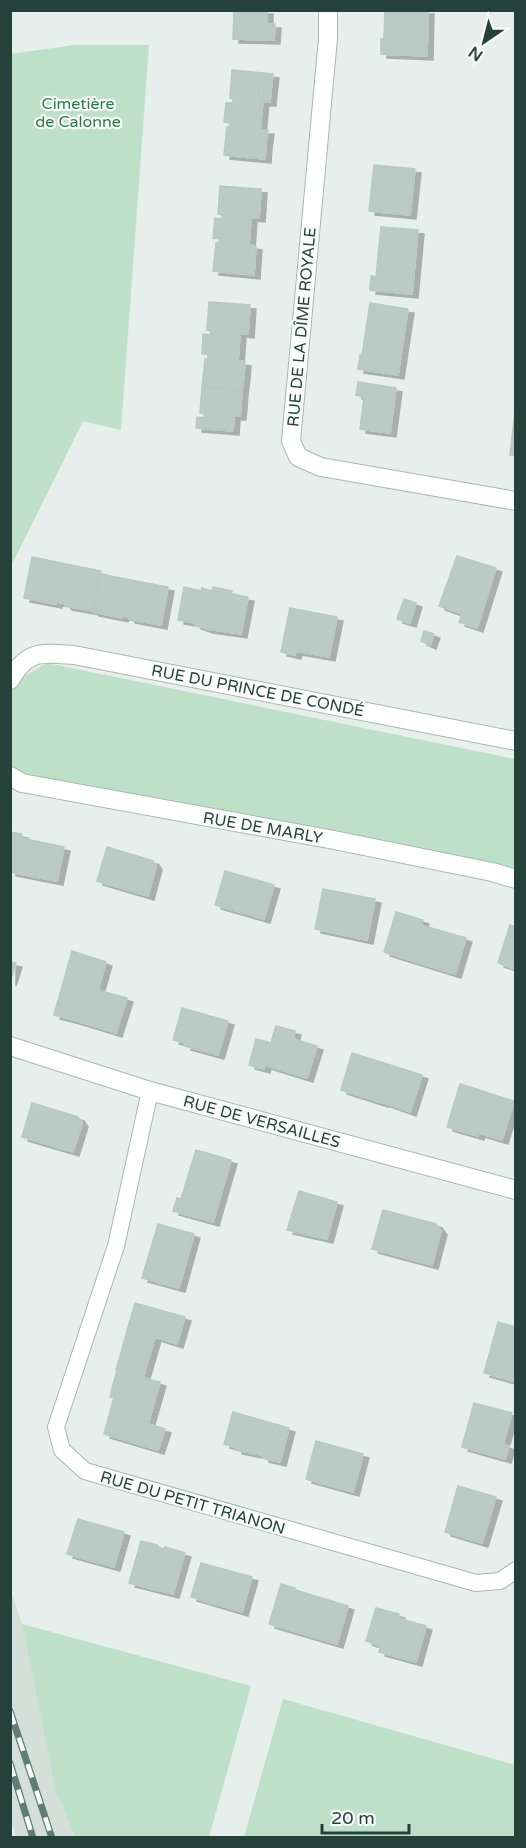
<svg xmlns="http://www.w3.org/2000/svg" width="526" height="1848" font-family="'Varela Round',sans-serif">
<defs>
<filter id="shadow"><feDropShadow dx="6" dy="4" stdDeviation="0" flood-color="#0004"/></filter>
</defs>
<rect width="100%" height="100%" fill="#e6efeb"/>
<path fill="#d4dfda" d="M10 1587 22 1624 55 1789 75 1837H16L11 1820Z"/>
<g fill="#bfe0c8">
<path d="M74 45H149L121 430 83 421 11 566V54Z"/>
<path d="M47 663 515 759V869L24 775 11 766 10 691 14 682Z"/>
<path d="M22 1624 251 1686 209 1837H75L55 1789Z"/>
<path d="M283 1699 515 1765V1837H244Z"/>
</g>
<g fill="#bbcac4" stroke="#b8c9c2" stroke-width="1.5" filter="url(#shadow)">
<path d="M267 10V24H275L274 40 233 39 234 11Z"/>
<path d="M385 10H428L427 56 381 54V39H384Z"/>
<path d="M232 70 273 74 271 90 264 89 259 142 266 144 265 159 224 155 227 127H231V123L224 122 226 103H233V99L230 98Z"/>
<path d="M264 89 271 90 270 102H263Z"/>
<path d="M260 130H268L266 144 259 142Z"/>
<path d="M374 165 415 169 410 215 369 211Z"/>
<path d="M220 186 261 189 260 205 252 204 248 258 255 259 254 275 213 271 216 243H219L220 239 213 238 215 218 222 219V215L218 214Z"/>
<path d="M252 204 260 205 259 218 251 217Z"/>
<path d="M381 227 418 230 412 294 370 290 371 276 376 277Z"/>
<path d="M249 245 256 246 255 259 248 258Z"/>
<path d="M209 302 250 305 249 320H241L237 374 244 375 242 390 202 387 205 359H208V354H202L203 334 210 335 211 331 207 330Z"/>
<path d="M370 303 408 309 398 375 358 369 360 355 362 356Z"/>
<path d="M241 320H249L248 334 240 333Z"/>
<path d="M238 361 245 362 244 375 237 374Z"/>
<path d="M358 382 396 388 390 433 360 429 364 397 356 395Z"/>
<path d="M202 387 242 390 241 404 235 403 233 431 196 428 197 417 204 418V413H200Z"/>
<path d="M516 401V455H510Z"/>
<path d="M235 403 241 404 240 416H234Z"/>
<path d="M457 556 496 568 477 628 459 622 462 614 439 606Z"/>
<path d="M32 557 101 571 93 611 66 606 64 603 56 602V604L24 598Z"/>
<path d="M100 574 168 587 161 625 129 619V617L123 616 122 618 93 612Z"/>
<path d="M184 587 201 591 202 588 212 591 213 587 232 591 231 594 248 597 241 634 207 629 195 625V623L178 620Z"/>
<path d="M404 599 416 603 410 623 397 619Z"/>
<path d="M290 608 337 617 329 657 296 651 295 655 281 652Z"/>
<path d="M424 631 434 634 430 645 421 641Z"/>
<path d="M10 832 22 834 21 838 64 847 57 881 10 872Z"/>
<path d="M107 847 153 861 156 866 148 896 97 881Z"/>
<path d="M225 871 274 885 264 919 215 905Z"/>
<path d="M323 889 375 899 367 940 315 929Z"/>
<path d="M396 912 423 920 421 925 466 938 455 974 384 952Z"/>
<path d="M510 925 516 927V969L498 963Z"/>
<path d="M72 951 106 962 98 990 127 998 116 1033 97 1027 98 1024 71 1015 70 1019 54 1015Z"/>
<path d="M10 962 16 963 10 982Z"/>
<path d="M182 1008 228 1021 218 1055 185 1046 186 1043 173 1040Z"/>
<path d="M71 1015 98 1024 97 1027 70 1019Z"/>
<path d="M276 1026 295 1031 293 1039 317 1046 307 1078 265 1065 264 1069 249 1065 256 1039 271 1043Z"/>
<path d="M352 1053 422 1075 410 1112 382 1102V1103L341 1090Z"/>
<path d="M460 1084 514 1101 502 1140 479 1133 478 1136 447 1127Z"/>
<path d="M32 1103 78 1117 82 1123 73 1152 22 1137Z"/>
<path d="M196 1150 231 1160 213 1222 173 1211 177 1198 181 1199Z"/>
<path d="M299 1191 337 1202 327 1239 287 1230Z"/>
<path d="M383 1210 436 1224 441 1231 432 1265 372 1249Z"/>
<path d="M158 1224 194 1234 179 1288 142 1278Z"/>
<path d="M135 1303 185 1317 177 1344 155 1337 143 1378 116 1370Z"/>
<path d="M498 1322 516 1327V1382L484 1373Z"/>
<path d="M117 1371 160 1382 148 1424 165 1429 158 1450 104 1434 116 1390 112 1388Z"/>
<path d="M112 1388 116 1390 114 1398 110 1397Z"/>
<path d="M474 1403 512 1413 503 1444 509 1446 505 1459 462 1447Z"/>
<path d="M233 1412 289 1428 280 1462 263 1458 262 1455 236 1450 237 1448 224 1444Z"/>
<path d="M316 1441 363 1454 353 1492 306 1479Z"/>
<path d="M458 1486 496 1497 482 1543 445 1532Z"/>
<path d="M78 1519 124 1532 114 1567 67 1554Z"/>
<path d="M141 1541 157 1545 156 1546 164 1549 165 1547 185 1553 173 1594 129 1583Z"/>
<path d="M201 1563 252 1577 242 1612 191 1597Z"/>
<path d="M281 1584 295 1588V1590L348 1606 337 1644 269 1624Z"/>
<path d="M376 1608 399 1614 398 1618 426 1626 416 1662 379 1652 381 1646 366 1641Z"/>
</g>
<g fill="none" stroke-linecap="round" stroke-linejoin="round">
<g stroke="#a8b8b2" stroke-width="18">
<path id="service" d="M150 1091 116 1246 56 1427 62 1450 85 1471 476 1583 500 1581 516 1570"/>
</g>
<g stroke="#a8b8b2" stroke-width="20">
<g id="minor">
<path d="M328 10V38L291 441 298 457 321 467 516 501"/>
<path d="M10 680C28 649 42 653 74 655L516 741"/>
<path d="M10 776 22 783 334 840 492 872 516 879"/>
<path d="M10 1046 150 1091 516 1190"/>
</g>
</g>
<use href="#service" stroke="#fff" stroke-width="16"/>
<use href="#minor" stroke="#fff" stroke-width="18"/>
<g stroke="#5f7d75" stroke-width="7">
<g id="rail">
<path d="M10 1711 52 1838"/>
<path d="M10 1763 33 1838"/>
</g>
</g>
<use href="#rail" stroke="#f7fbf9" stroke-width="4.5" stroke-dasharray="14" stroke-linecap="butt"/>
</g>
<g text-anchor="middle" stroke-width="4.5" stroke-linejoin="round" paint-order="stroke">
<g font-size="16" fill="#2d7a4b" stroke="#f7fbf9">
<text x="78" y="109">Cimetière<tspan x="78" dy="18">de Calonne</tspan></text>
</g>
<g font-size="16" fill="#24423a" stroke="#f7fbf9">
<text transform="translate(301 327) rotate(-85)" y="6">RUE DE LA DÎME ROYALE</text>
<text transform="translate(258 690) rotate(11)" y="6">RUE DU PRINCE DE CONDÉ</text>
<text transform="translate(263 827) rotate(10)" y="6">RUE DE MARLY</text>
<text transform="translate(262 1121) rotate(15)" y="6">RUE DE VERSAILLES</text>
<text transform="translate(193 1502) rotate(16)" y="6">RUE DU PETIT TRIANON</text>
</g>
</g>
<rect width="526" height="1848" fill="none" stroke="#24423a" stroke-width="24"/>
<g transform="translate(484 42) rotate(215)" stroke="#f7fbf9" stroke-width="4.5" paint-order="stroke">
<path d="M0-4.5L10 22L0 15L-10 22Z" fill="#24423a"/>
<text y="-9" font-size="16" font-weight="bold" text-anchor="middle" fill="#24423a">N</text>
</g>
<path d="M322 1824v9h87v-9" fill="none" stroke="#24423a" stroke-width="3"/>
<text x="331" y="1824" font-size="18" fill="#24423a" stroke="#f7fbf9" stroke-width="4.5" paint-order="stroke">20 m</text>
</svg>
